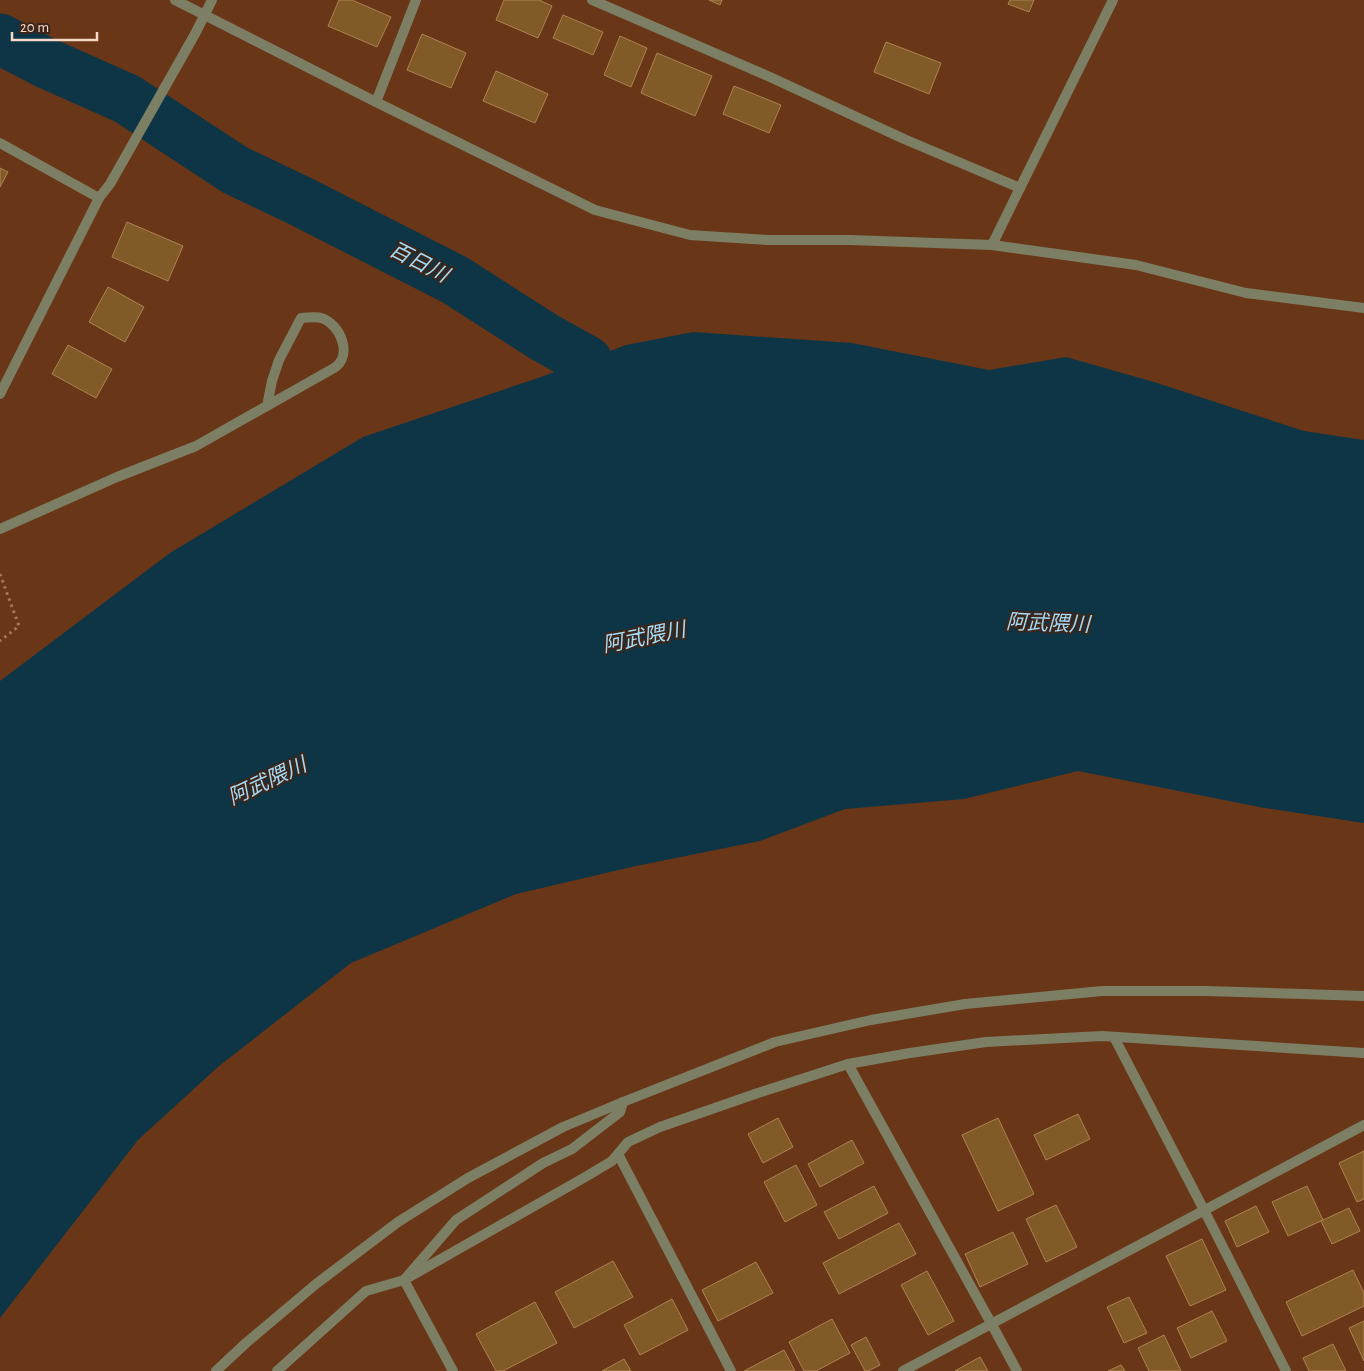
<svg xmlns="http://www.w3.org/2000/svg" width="1364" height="1371" font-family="'Alegreya Sans','Noto Sans JP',sans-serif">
<rect width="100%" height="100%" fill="#693717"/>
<path fill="#0e3545" d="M693 332 852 343 989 370 1066 357 1154 382 1304 431 1364 440V823L1259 807 1078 771 964 799 845 809 760 841 636 866 516 894 351 963 219 1066 138 1140 0 1318V681L170 553 363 437 538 378 626 345Z"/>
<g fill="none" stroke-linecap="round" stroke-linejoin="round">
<path stroke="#0e3545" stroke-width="51" d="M0 39 46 63 127 99 235 170 302 202 455 280 544 337 587 361 609 426"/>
</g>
<g fill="#815a28" stroke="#ac8351">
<path d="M339 0H352L391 17 377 47 328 26Z"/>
<path d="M504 0H539L552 6 538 38 496 20Z"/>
<path d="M709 0H722L720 5Z"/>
<path d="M1010 0H1034L1029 12 1008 4Z"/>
<path d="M563 15 603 32 593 55 553 38Z"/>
<path d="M422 34 466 53 451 88 407 70Z"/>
<path d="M620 36 647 48 631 87 604 75Z"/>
<path d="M886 42 941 63 929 94 874 72Z"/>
<path d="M657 53 712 76 695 116 641 93Z"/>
<path d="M496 71 548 94 535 123 483 101Z"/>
<path d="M734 86 781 105 769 133 723 114Z"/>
<path d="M0 168 8 172 0 187Z"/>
<path d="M127 222 183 246 168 281 112 257Z"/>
<path d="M108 287 144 307 125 342 89 322Z"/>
<path d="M68 345 112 369 96 398 52 374Z"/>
<path d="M1078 1114 1090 1139 1046 1160 1034 1135Z"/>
<path d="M778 1118 793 1147 763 1163 748 1134Z"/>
<path d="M998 1118 1034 1194 998 1211 962 1135Z"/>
<path d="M852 1140 864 1163 820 1187 808 1164Z"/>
<path d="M1364 1151V1199L1357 1202 1339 1163Z"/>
<path d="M796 1165 817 1205 785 1222 764 1182Z"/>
<path d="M874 1186 888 1213 839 1239 824 1212Z"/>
<path d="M1307 1186 1323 1220 1288 1236 1272 1202Z"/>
<path d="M1056 1205 1077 1247 1046 1262 1026 1219Z"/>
<path d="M1256 1206 1269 1232 1237 1247 1225 1221Z"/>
<path d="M1349 1208 1360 1231 1332 1244 1321 1221Z"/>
<path d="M899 1223 916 1254 839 1294 823 1263Z"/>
<path d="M1013 1232 1028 1264 980 1287 965 1254Z"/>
<path d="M1202 1239 1226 1290 1190 1306 1166 1256Z"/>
<path d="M613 1261 633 1297 574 1328 555 1292Z"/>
<path d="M756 1262 773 1293 718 1321 702 1290Z"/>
<path d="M1353 1270 1364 1293V1306L1302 1336 1286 1302Z"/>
<path d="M927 1271 954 1321 928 1335 901 1285Z"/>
<path d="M1129 1297 1147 1333 1124 1343 1107 1307Z"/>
<path d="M672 1299 688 1330 640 1355 624 1325Z"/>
<path d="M535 1302 557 1343 503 1371H496L476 1334Z"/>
<path d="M1212 1311 1227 1341 1191 1358 1177 1328Z"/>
<path d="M832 1319 850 1353 816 1371H804L789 1342Z"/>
<path d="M1364 1321V1361L1349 1328Z"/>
<path d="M1164 1335 1181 1371H1149L1138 1348Z"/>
<path d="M866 1337 880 1365 868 1371H865L851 1345Z"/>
<path d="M1333 1344 1346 1371H1309L1303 1358Z"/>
<path d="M784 1350 795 1371H744Z"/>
<path d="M980 1357 988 1371H955Z"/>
<path d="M624 1359 631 1371H602Z"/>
<path d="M1121 1365 1125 1371H1108Z"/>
</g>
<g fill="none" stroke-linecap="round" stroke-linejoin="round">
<path stroke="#a2785e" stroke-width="3" stroke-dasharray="2.5 4" stroke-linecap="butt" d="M0 574 19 626 0 641"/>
<g stroke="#7d7f65" stroke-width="10">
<path d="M175 0 376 102 595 210 690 235 768 240H851L992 245 1020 188 904 139 770 77 592 0"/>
<path d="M376 102 416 0"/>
<path d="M0 143 99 198"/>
<path d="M1020 188 1113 0"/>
<path d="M992 245 1136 265 1246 293 1364 308"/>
<path d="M0 394 99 198 110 184 195 34 212 0"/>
<path d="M0 529 117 477 196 446 334 368C353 356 341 324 321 318 316 316 307 318 301 318L279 360 272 381 267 406"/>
<path d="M1114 1037 1204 1210 1286 1371"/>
<path d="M848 1064 991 1323 1017 1371"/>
<path d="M618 1154 731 1371"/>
<path d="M216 1371 246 1343 316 1284 398 1222 468 1178 563 1127 623 1102 775 1042 871 1020 965 1004 1102 991H1206L1364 996"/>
<path d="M277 1371 366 1291 404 1280 587 1176 612 1161 628 1142 660 1127 755 1094 848 1064 910 1053 986 1042 1102 1036 1364 1053"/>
<path d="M453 1371 404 1280 456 1220 543 1163 572 1149 620 1112 623 1102"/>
<path d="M903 1371 1364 1125"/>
</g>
</g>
<g text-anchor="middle" stroke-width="4" stroke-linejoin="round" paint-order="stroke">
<g font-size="21" font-style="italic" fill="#a3dbf8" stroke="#3d2619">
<text transform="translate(419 262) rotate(27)" y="7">百日川</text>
<text transform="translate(1048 623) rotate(2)" y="7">阿武隈川</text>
<text transform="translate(644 637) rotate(-11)" y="7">阿武隈川</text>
<text transform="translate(267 781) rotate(-25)" y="7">阿武隈川</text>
</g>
</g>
<path d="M12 32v8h85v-8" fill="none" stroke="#f7d8c7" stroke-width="2.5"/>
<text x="20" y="32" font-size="15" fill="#f7d8c7" stroke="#3d2619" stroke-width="4" paint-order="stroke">20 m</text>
</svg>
